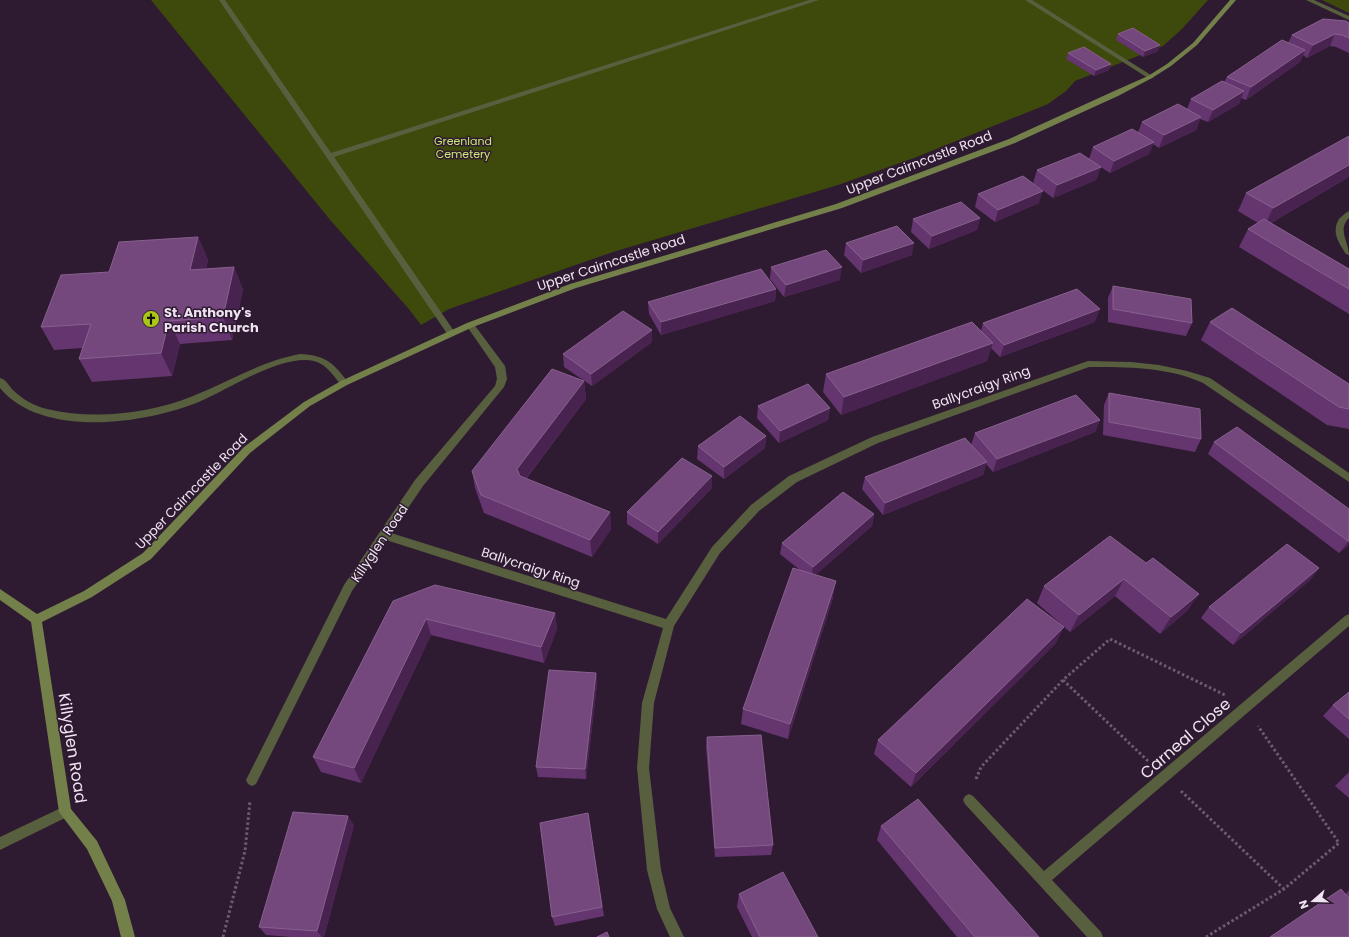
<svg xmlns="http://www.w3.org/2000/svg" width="1349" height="937" font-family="Poppins,sans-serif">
<rect width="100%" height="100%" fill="#2e1b31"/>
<g fill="#3e490c">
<path d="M151 0H1208L1182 29 1163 46 1075 81 1066 91 1048 104 914 158 838 185 613 252 449 309 421 325 408 308 331 221Z"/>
<path d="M1322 0H1349V13Z"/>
</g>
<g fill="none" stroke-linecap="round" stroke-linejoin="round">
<g stroke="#6d5c70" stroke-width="3" stroke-dasharray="2.5 2.5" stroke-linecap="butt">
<path d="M1063 680 1148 761"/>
<path d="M976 779 981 767 1063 680 1110 639 1225 695"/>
<path d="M1181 791 1284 889"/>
<path d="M223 937 245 851 250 801"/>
<path d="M1206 937 1284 889 1339 843 1258 726"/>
</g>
<g fill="#575f3e" fill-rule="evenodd">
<path d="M219 0H225L331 153 809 0H819L334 157 454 331 455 333 454 335H448Z"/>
<path d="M1025 0H1032L1154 77 1150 79 1148 78Z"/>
<path d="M300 354C324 355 333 362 347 381L349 383 347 385H341C334 376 326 364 314 361 282 354 231 388 201 401 147 424 42 439 0 388V378C6 379 9 386 13 390 22 399 34 406 47 409 93 420 149 414 193 396 229 382 261 361 300 354Z"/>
</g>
<g fill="#575f3e" fill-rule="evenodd">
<path d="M1306 0H1314L1349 16V20Z"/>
<path d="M1349 211V218C1337 229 1349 242 1349 255L1346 254C1339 243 1331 232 1339 219 1342 216 1345 213 1349 211Z"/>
<path d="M470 322 473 323 505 366 507 379 504 387 423 486 391 533 666 619 712 547 751 505 789 476 872 437 1088 361 1131 362 1159 365 1187 371 1210 378 1349 473V482L1203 383C1169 367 1126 367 1089 367L878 443 797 482 759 511 720 553 674 626 654 703 649 768 661 870 670 908 684 937H670L657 909 647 870 637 768 642 703 663 628 386 540 352 591 256 784 252 786 248 784 246 780 344 585 415 480 495 386 497 379 495 367 466 325Z"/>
<path d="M1349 614V626L1052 880 1101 932 1103 937H1087L965 804 963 800 965 796 969 794 973 796 1044 871 1345 616Z"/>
<path d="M65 806 69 808 71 812 69 816 0 850V837Z"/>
</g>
<path fill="#73804a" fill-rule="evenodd" d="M1230 0H1236L1197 45 1171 66 1152 78 1118 96 1015 143 842 208 576 288 473 327 347 385 310 406 250 453 151 559 92 597 42 622 71 809 97 841 125 900 135 937H121L112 901 87 849 59 812 31 622 0 600V589L37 614 84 591 143 553 244 447 304 402 341 381 467 323 570 284 836 204 1009 139 1112 92 1148 76 1167 64 1193 43Z"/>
</g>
<g fill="#65356f">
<path d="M1349 23V53L1336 47 1330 46 1307 58 1303 55 1300 62 1246 100 1241 98 1239 104 1208 122 1200 119 1196 130 1159 148 1153 144 1149 154 1110 173 1099 166 1101 167 1096 180 1053 198 1033 183 1037 170 1089 159 1093 147 1138 132 1142 122 1187 109 1191 99 1224 82 1227 77 1288 43 1292 35Z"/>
<path d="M1118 34 1158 51 1143 57 1116 40Z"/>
<path d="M1068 53 1111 64 1109 70 1094 76 1066 59Z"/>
<path d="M1349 177 1271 223 1349 269V314L1239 247 1248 229 1258 223 1238 211 1246 193Z"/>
<path d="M978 194 1039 203 995 222 975 207Z"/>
<path d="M980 218 977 230 929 249 911 232 913 219Z"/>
<path d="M198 237 208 260 206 269 234 267 243 290 232 340 180 344 172 376 92 382 79 359 82 348 54 350 41 327 109 272Z"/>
<path d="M846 243 912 255 861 273 844 255Z"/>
<path d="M771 267 840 280 784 297 770 279Z"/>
<path d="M1113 286 1192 323 1186 336 1108 322V298Z"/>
<path d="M776 289 775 301 661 335 649 314 648 302Z"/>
<path d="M1095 322 1000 357 991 348 987 361 841 415 823 392 826 374 981 331 983 323Z"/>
<path d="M1210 322 1349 384V429L1327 425 1201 340Z"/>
<path d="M652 342 592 386 564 367 563 354Z"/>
<path d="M584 381 586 399 526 479 610 512 611 529 592 557 484 513 475 488 472 471Z"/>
<path d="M1109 393 1201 439 1195 452 1103 435 1104 405Z"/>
<path d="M758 406 830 408 828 420 779 443 757 418Z"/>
<path d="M1100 420 1095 432 993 472 986 464 983 475 883 515 862 489 865 477 971 445 975 433Z"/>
<path d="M766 436 765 448 724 479 697 459 698 446Z"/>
<path d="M1214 442 1349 509V545L1339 553 1208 454Z"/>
<path d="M712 488 658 544 627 524V512Z"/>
<path d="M874 514 872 526 815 575 833 598 788 739 741 724 743 709 800 570 780 554 782 543Z"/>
<path d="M1110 536 1188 610 1160 634 1115 596 1070 632 1037 603 1044 586Z"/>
<path d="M1319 568 1310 580 1233 645 1201 618 1209 607Z"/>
<path d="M393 601 555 613 557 629 544 663 431 635 361 783 321 772 313 757Z"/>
<path d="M1056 643 911 787 874 754 878 740Z"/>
<path d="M596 673 597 684 586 779 538 777 536 767Z"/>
<path d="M1349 692V739L1323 716 1333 705Z"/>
<path d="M707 737 773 845 771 855 715 857 706 747Z"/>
<path d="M1349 772V798L1335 786Z"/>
<path d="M588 813 604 916 555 926 552 917Z"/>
<path d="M354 825 324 937H291L266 935 259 927Z"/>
<path d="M881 826 1039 937H957L877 840Z"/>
<path d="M1349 890V937L1346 894Z"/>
<path d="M739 894 818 937H752L737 907Z"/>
</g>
<g fill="#492350">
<path d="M1335 34 1330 46 1307 58 1313 45Z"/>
<path d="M1160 45 1158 51 1143 57 1145 51Z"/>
<path d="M1305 50 1300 62 1246 100 1251 87Z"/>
<path d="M1111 64 1109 70 1094 76 1096 70Z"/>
<path d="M1244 91 1239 104 1208 122 1213 110Z"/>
<path d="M1201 117 1196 130 1159 148 1164 135Z"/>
<path d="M1154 142 1149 154 1110 173 1114 161Z"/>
<path d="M1349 165V177L1264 227 1273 208Z"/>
<path d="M1101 167 1096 180 1053 198 1057 185Z"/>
<path d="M1043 191 1039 203 995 222 998 210Z"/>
<path d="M980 218 977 230 929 249 932 236Z"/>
<path d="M198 237 208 260 200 293 190 270Z"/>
<path d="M914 243 912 255 861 273 863 260Z"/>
<path d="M234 267 243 290 232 340 223 317Z"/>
<path d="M842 267 840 280 784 297 786 285Z"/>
<path d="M776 289 775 301 661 335V322Z"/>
<path d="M1100 309 1095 322 1000 357 1004 345Z"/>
<path d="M169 321 180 344 172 376 161 353Z"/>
<path d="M652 330V342L592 386 591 374Z"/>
<path d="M993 343 987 361 841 415 844 397Z"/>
<path d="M584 381 586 399 520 486 517 469Z"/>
<path d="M830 408 828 420 779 443 780 431Z"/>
<path d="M1100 420 1095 432 993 472 997 459Z"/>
<path d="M766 436 765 448 724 479V467Z"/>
<path d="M987 462 983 475 883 515 885 503Z"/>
<path d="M712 476V488L658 544V532Z"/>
<path d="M610 512 611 529 592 557 590 540Z"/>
<path d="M874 514 872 526 811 579 813 567Z"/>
<path d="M1349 541V545L1339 553Z"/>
<path d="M1319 568 1310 580 1233 645 1241 633Z"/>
<path d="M1124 579 1115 596 1070 632 1079 615Z"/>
<path d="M836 581 833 598 788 739 790 724Z"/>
<path d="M1199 594 1188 610 1160 634 1171 617Z"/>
<path d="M555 613 557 629 544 663 541 647Z"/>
<path d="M426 619 431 635 361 783 354 768Z"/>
<path d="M1064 627 1056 643 911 787 916 773Z"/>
<path d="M596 673 597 684 586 779 585 769Z"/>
<path d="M348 816 354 825 324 937H322L317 931Z"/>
</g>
<g fill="#74487d" stroke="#88608f">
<path d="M1323 19 1346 21 1349 23V38L1342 35 1335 34 1313 45 1292 35Z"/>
<path d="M1133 28 1160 45 1145 51 1118 34Z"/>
<path d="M1282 40 1305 50 1251 87 1227 77Z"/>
<path d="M1084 47 1111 64 1096 70 1068 53Z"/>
<path d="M1222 81 1244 91 1213 110 1191 99Z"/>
<path d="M1178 104 1201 117 1164 135 1142 122Z"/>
<path d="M1132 129 1154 142 1114 161 1093 147Z"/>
<path d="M1349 136V165L1273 208 1246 193Z"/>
<path d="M1080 153 1101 167 1057 185 1037 170Z"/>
<path d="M1023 176 1043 191 998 210 978 194Z"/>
<path d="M961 202 980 218 932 236 913 219Z"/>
<path d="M1264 219 1349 269V289L1248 229Z"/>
<path d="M897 226 914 243 863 260 846 243Z"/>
<path d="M198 237 190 270 234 267 223 317 169 321 161 353 79 359 91 324 41 327 61 275 109 272 119 242Z"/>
<path d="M826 250 842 267 786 285 771 267Z"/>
<path d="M761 269 776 289 661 322 648 302Z"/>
<path d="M1113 286 1191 299 1192 323 1113 309Z"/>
<path d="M1077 289 1100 309 1004 345 983 323Z"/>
<path d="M1232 308 1349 384V409L1339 407 1210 322Z"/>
<path d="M623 311 652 330 591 374 563 354Z"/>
<path d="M972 322 993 343 844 397 826 374Z"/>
<path d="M552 369 584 381 517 469 520 476 610 512 590 540 481 495 472 471Z"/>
<path d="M808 384 830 408 780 431 758 406Z"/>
<path d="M1109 393 1200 409 1201 439 1109 422Z"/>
<path d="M1076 395 1100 420 997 459 975 433Z"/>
<path d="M740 416 766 436 724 467 698 446Z"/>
<path d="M1237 427 1349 509V541H1348L1214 442Z"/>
<path d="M965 438 987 462 885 503 865 477Z"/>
<path d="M682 458 712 476 658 532 627 512Z"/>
<path d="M843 492 874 514 813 567 782 543Z"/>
<path d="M1110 536 1146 563 1153 558 1199 594 1171 617 1124 579 1079 615 1044 586Z"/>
<path d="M1287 544 1319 568 1241 633 1209 607Z"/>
<path d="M793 568 836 581 790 724 743 709Z"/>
<path d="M435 585 555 613 541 647 426 619 354 768 313 757 393 601Z"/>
<path d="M1027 599 1064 627 916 773 878 740Z"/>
<path d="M549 670 596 673 585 769 536 767Z"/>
<path d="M1349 692V719L1333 705Z"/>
<path d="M761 735 773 845 715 848 707 737Z"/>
<path d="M918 799 1039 937H975L881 826Z"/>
<path d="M293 812 348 816 317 931 259 927Z"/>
<path d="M588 813 602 907 552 917 540 823Z"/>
<path d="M783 872 818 937H760L739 894Z"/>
<path d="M1341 889 1349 898V937H1270Z"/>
<path d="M607 932 609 937H597Z"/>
</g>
<defs>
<g id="church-disc" transform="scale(0.9)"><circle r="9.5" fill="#aac718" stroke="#2e1b31"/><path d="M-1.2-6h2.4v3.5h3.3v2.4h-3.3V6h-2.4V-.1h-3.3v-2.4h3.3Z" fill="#111"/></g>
</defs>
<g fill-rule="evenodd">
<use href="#church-disc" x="151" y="319"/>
</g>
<g text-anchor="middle" stroke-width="3" stroke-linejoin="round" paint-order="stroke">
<g font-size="11" fill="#cee874" stroke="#2e1b31">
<text x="463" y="145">Greenland<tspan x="463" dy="13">Cemetery</tspan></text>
</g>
<g font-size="13" fill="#f0e3f2" stroke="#2e1b31">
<text transform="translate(919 162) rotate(-21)" y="5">Upper Cairncastle Road</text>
<text transform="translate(611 262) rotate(-18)" y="5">Upper Cairncastle Road</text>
<text transform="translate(981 387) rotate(-20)" y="5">Ballycraigy Ring</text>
<text transform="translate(191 491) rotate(-46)" y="5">Upper Cairncastle Road</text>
<text transform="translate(379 543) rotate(-56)" y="5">Killyglen Road</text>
<text transform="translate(531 567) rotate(18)" y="5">Ballycraigy Ring</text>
</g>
<g font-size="13" font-weight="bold" fill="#f0e3f2" stroke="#2e1b31" text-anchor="start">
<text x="164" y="317">St. Anthony's<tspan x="164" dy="15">Parish Church</tspan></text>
</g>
<g font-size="16" fill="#f0e3f2" stroke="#2e1b31">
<text transform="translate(1185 738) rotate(-41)" y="6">Carneal Close</text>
<text transform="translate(73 748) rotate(81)" y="6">Killyglen Road</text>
</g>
</g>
<g transform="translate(1313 901) rotate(250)" stroke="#2e1b31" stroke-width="3" paint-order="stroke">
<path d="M0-3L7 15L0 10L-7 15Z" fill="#f0e3f2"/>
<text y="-6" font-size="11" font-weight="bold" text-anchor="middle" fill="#f0e3f2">N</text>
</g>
</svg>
